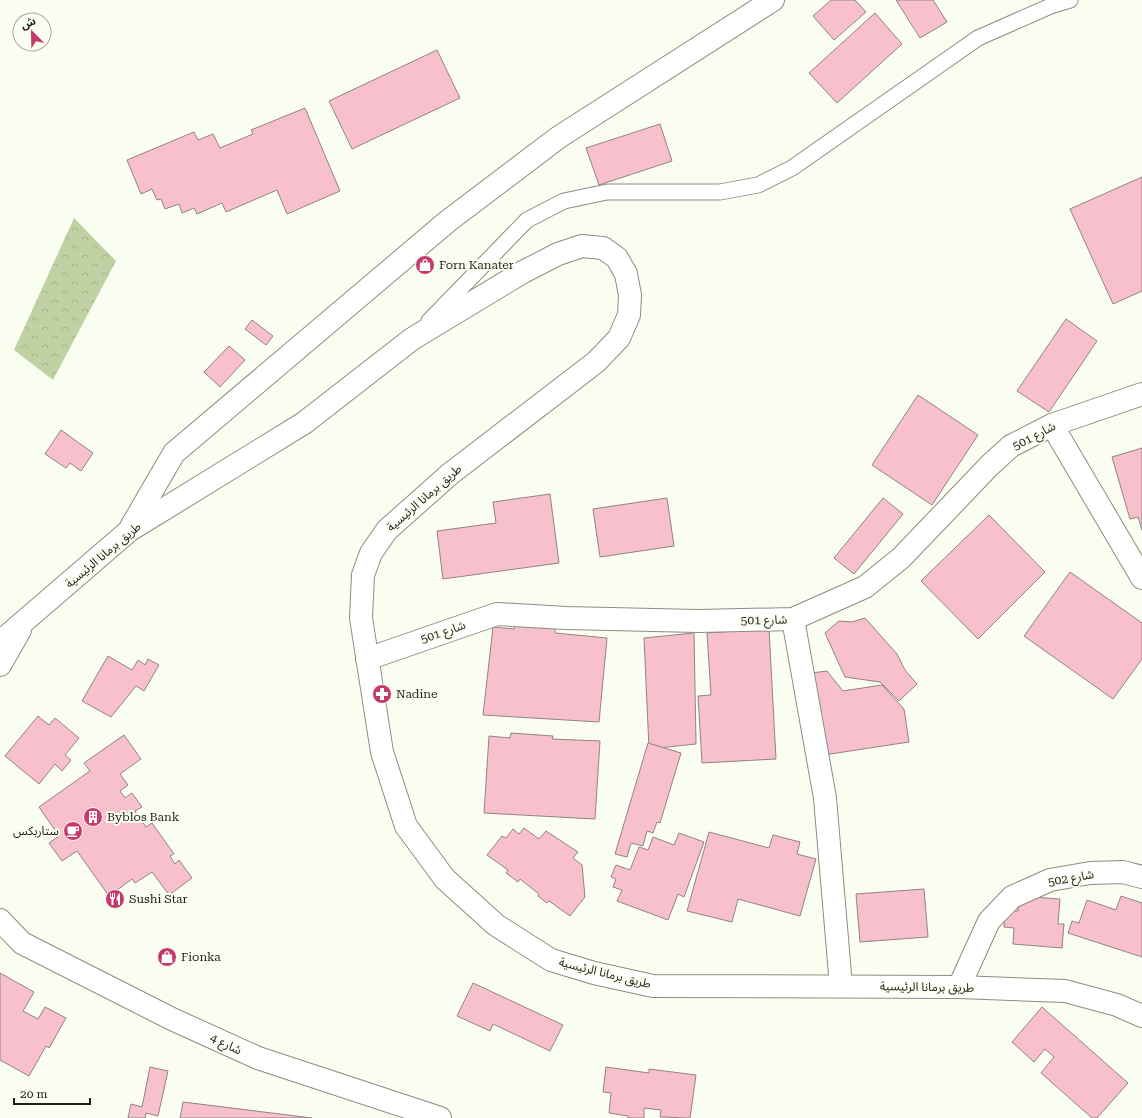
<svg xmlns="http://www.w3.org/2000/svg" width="1142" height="1118" font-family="'Roboto Serif','Noto Sans Arabic',serif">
<defs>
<pattern id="forest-crowns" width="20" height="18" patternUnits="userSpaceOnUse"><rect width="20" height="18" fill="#c0d2a3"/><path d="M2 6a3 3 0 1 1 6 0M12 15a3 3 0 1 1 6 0" fill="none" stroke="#a5b48c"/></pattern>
</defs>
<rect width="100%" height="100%" fill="#f9fef0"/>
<path fill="url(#forest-crowns)" d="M74 218 116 261 53 380 14 350Z"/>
<g fill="#f8c0cd" stroke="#928286">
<path d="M831 0H855L866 12 834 40 813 16Z"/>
<path d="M896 0H933L947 22 920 38Z"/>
<path d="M875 13 902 44 837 103 809 73Z"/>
<path d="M437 50 460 98 352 149 329 101Z"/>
<path d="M305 108 340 191 287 214 277 190 226 212 222 203 197 214 194 208 182 213 179 204 165 209 161 199 157 200 152 189 141 194 127 160 194 132 198 140 213 134 220 148 253 134 251 130Z"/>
<path d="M660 124 672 161 599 185 586 148Z"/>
<path d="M1142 177V291L1113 304 1070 209Z"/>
<path d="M1066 319 1097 341 1049 412 1017 391Z"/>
<path d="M252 320 273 336 266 345 245 329Z"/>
<path d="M229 346 245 360 220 387 204 372Z"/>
<path d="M918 395 978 435 932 505 872 465Z"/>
<path d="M61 430 93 453 81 471 70 463 66 468 45 454Z"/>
<path d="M1142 448V530L1138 517 1130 519 1112 457Z"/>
<path d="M550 494 559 563 443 579 437 531 496 523 493 502Z"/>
<path d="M667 498 674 546 600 557 593 509Z"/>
<path d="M883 498 903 514 854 574 834 558Z"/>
<path d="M989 515 1045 572 978 639 921 581Z"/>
<path d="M1070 572 1142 623V659L1113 699 1024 636Z"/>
<path d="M865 618 897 654 905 670 917 684 899 701 880 682 845 677 825 633 839 621 852 622Z"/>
<path d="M515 623 555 627V633L607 638 599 722 483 715 493 627 514 629Z"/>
<path d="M769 629 776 759 702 763 698 696 711 695 707 633Z"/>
<path d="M694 633 696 744 649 749 644 638Z"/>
<path d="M108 656 132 670 138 660 145 665 148 659 159 665 144 691 136 686 111 717 82 701Z"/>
<path d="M827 671 843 691 882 685 904 709 909 742 824 755 811 673Z"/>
<path d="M38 716 49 725 55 718 79 738 65 755 71 760 62 771 55 764 39 784 5 756Z"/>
<path d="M511 733 553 736 552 739 600 741 595 819 484 813 489 736 510 738Z"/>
<path d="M124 735 141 759 120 774 128 785 120 791 125 798 132 793 142 807 135 811 146 827 152 823 174 854 170 856 175 864 179 860 192 878 169 895 152 872 135 883 132 879 109 896 77 851 62 861 49 843 59 836 39 807 90 771 84 763Z"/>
<path d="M648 743 681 753 660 823 657 822 653 833 647 831 643 846 631 843 627 857 615 854Z"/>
<path d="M524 828 539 839 546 831 578 852 573 858 582 865 585 897 570 916 549 901 547 903 538 896 539 894 520 879 518 882 506 873 508 870 487 855 502 836 506 838 513 829 519 834Z"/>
<path d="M709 832 769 848 773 835 800 842 797 854 816 859 800 916 738 899 732 922 687 911Z"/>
<path d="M679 833 704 842 684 897 678 894 668 920 617 901 622 890 613 887 616 879 611 877 616 865 630 870 639 847 648 850 653 837 674 845Z"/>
<path d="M924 889 928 937 860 942 856 894Z"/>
<path d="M1019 896 1060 899 1058 924H1064L1062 948 1013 944 1014 928 1004 927 1005 910 1018 911Z"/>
<path d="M1121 896 1142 903V957L1068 933 1072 921 1079 923 1087 900 1116 910Z"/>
<path d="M0 973 34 992 23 1011 38 1019 45 1007 66 1018 49 1048 46 1046 29 1076 0 1060Z"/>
<path d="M473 983 563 1025 550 1051 493 1024 490 1031 457 1016Z"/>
<path d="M1042 1007 1128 1083 1097 1118H1092L1041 1073 1054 1057 1045 1049 1034 1062 1012 1042Z"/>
<path d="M150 1067 168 1071 158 1116 146 1113 145 1118H128L131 1104 142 1107Z"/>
<path d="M606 1067 649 1073V1069L696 1075 690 1118 660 1117 661 1110 644 1108V1118H628V1116L609 1113 611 1093 603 1092Z"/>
<path d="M183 1102 312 1118H180Z"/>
</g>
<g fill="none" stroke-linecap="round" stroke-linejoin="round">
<g stroke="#898e81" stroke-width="17">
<path id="service" d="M429 321 527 220 564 201 607 192H720L758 185 792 168 978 38 1053 5 1070 0"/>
</g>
<g stroke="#898e81" stroke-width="24">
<g id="minor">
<path d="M1052 425 1142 578"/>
<path d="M793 619 825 798 841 986"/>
<path d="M367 659 497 614 566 618 698 621 793 619 865 587 901 558 990 465 1011 446 1052 425 1142 394"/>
<path d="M959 987 989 921 1012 897 1050 880 1090 873 1123 872 1142 877"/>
</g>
</g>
<g stroke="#898e81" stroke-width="24">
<g id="tertiary">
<path d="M131 527 174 453 448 221 559 137 773 0"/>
<path d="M0 642 130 530 304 423 412 339 523 272 558 254 582 246 603 248 617 258 626 274 630 295 629 315 619 338 596 362 450 474 387 530 371 553 363 575 361 618 382 752 406 826 445 879 496 925 551 960 594 973 653 986 959 987 1065 991 1117 1005 1142 1016"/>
<path d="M0 665 20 630"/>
</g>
</g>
<g stroke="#898e81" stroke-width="24">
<path id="secondary" d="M0 920 22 943 172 1019 258 1058 440 1118"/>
</g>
<use href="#service" stroke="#fff" stroke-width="15"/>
<use href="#minor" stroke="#fff" stroke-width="22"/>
<use href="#tertiary" stroke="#fff" stroke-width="22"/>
<use href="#secondary" stroke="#fff" stroke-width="22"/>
</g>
<defs>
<g id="shop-disc" transform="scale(1)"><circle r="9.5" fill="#c5396b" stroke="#f9fef0"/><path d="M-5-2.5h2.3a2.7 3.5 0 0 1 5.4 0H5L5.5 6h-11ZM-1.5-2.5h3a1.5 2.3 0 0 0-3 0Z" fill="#fff"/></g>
<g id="pharmacy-disc" transform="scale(1)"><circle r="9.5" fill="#c5396b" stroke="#f9fef0"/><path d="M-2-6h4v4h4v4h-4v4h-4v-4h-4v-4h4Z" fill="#fff"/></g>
<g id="building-disc" transform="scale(1)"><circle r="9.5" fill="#c5396b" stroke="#f9fef0"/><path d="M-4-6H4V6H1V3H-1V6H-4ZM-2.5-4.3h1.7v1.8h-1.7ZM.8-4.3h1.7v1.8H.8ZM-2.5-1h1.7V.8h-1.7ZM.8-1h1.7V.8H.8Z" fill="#fff"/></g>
<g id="cafe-disc" transform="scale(1)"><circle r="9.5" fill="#c5396b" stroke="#f9fef0"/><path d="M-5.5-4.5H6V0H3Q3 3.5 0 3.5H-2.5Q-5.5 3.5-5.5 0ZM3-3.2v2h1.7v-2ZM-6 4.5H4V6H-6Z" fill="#fff"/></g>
<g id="restaurant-disc" transform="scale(1)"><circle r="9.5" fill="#c5396b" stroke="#f9fef0"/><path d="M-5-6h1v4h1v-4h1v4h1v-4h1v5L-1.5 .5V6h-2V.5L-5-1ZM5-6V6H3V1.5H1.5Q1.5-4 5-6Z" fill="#fff"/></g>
</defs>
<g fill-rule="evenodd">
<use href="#shop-disc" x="425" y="265"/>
<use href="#pharmacy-disc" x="382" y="694"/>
<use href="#building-disc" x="93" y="817"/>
<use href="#cafe-disc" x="73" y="831"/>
<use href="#restaurant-disc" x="115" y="899"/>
<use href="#shop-disc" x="167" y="957"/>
</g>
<g text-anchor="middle" stroke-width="4" stroke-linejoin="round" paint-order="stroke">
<g font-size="12" fill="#1d1f1a" stroke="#f9fef0" text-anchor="start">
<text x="439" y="269">Forn Kanater</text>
<text x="396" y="698">Nadine</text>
<text x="107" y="821">Byblos Bank</text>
<text x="59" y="835" text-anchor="end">ستاربكس</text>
<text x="129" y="903">Sushi Star</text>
<text x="181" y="961">Fionka</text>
</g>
<g font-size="12" fill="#1d1f1a" stroke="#f9fef0">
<text transform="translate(1034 436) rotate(-28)" y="4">شارع 501</text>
<text transform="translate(424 498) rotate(-41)" y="4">طريق برمانا الرئيسية</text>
<text transform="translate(103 555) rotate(-40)" y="4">طريق برمانا الرئيسية</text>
<text transform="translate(764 620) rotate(-1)" y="4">شارع 501</text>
<text transform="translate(443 632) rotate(-19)" y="4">شارع 501</text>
<text transform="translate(1071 878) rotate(-10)" y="4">شارع 502</text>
<text transform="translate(605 973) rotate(14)" y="4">طريق برمانا الرئيسية</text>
<text transform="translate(927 987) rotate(1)" y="4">طريق برمانا الرئيسية</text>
<text transform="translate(226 1044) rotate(25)" y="4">شارع 4</text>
</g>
</g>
<g transform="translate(32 32) rotate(337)"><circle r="19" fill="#f9fef0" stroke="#a1a59a"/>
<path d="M0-3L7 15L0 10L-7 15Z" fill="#c5396b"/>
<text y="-6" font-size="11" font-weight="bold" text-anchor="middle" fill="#1d1f1a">ش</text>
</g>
<path d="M14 1098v6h76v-6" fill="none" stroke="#1d1f1a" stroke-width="2"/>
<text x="20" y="1098" font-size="12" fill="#1d1f1a" stroke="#f9fef0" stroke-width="3" paint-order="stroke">20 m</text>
</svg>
